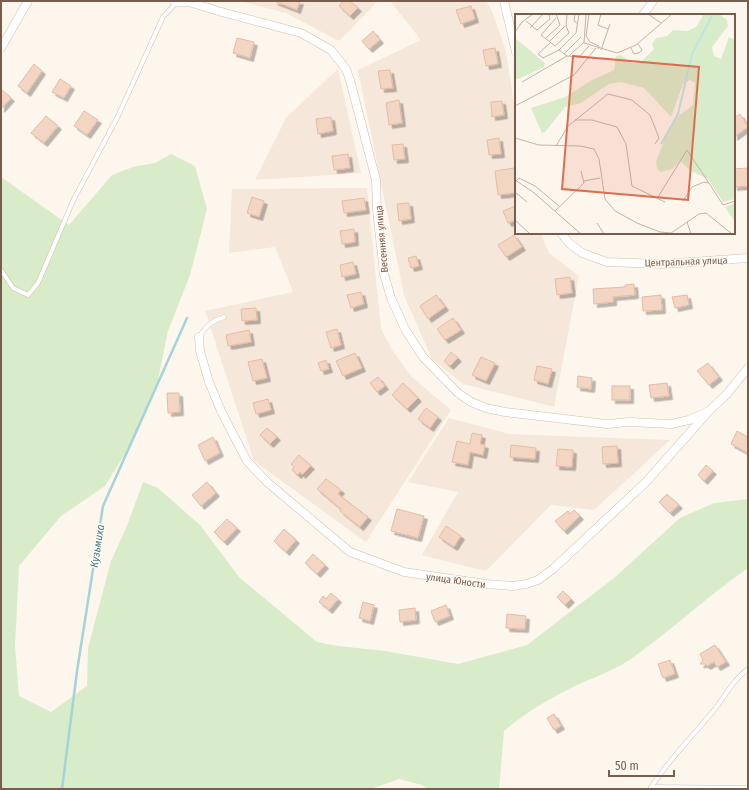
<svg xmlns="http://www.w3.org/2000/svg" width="749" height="790" font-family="'Fira Sans Condensed',sans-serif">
<defs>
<filter id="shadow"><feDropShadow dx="3.5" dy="3.5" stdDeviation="0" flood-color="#0004"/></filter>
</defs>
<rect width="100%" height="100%" fill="#fdf6ec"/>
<g fill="#f5e8da">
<path d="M240 1H378L339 41 286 13Z"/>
<path d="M390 1H486L492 11 506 51 516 119V233H541L549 253 579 276 554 407 463 384 432 359 404 295 358 70 421 40Z"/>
<path d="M338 69 361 173 255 180 286 118Z"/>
<path d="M367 188 381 329 393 351 411 376 451 410 366 542 254 461 205 311 293 292 275 247 229 253 232 189Z"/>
<path d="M449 418 509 434 670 440 594 510 551 505 486 571 422 555 458 492 408 482Z"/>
</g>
<path fill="#d8ecc9" d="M171 154 195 166 207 209 190 275 168 331 157 385 128 449 105 486 61 516 19 566 15 646 19 696 51 712 87 686 88 648 111 561 127 526 143 482 158 488 200 525 239 577 317 642 338 646 385 651 458 664 527 645 614 578 680 518 714 503 748 499V568C706 597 670 632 628 661 611 672 586 680 567 690 544 702 524 714 504 731L499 789H428L422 785 399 779 371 789H1V177L69 225 112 175 133 167 155 163Z"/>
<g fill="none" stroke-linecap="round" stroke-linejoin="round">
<path stroke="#a5d3da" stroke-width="2.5" d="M62 789 77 671 103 506 187 318"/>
</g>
<g fill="#f3d5c3" stroke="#e6bba3" filter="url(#shadow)">
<path d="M274 1H300L297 10Z"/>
<path d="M343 1H350L358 8 350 16 339 6Z"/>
<path d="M471 6 475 19 461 24 456 10Z"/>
<path d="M373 31 380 40 369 49 362 41Z"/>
<path d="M237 38 254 42 250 58 233 53Z"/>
<path d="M495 48 498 64 486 66 483 50Z"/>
<path d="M34 64 42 71 27 93 18 86Z"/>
<path d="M390 70 393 88 381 89 378 71Z"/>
<path d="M60 79 71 86 64 98 52 92Z"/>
<path d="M1 89 11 98 1 109Z"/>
<path d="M399 100 402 123 389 125 386 103Z"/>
<path d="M502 101 504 115 492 117 491 102Z"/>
<path d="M84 111 98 120 87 135 74 126Z"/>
<path d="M740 114 748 127 734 137V118Z"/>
<path d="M46 116 58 126 44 143 31 133Z"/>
<path d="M331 117 333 131 318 134 316 119Z"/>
<path d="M499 138 501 154 489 155 487 140Z"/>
<path d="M403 144 405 159 394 160 392 145Z"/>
<path d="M348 154 350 168 334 170 332 156Z"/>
<path d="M514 168 516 193 498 195 495 171Z"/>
<path d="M747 168 748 186 734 187V169Z"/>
<path d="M252 197 264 201 259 217 247 213Z"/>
<path d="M364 198 366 210 344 213 342 201Z"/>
<path d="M409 203 411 219 399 221 397 204Z"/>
<path d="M516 206V220L508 223 503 211Z"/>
<path d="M354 229 355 242 342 244 340 231Z"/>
<path d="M514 235 522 247 506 257 498 245Z"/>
<path d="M416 256 419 266 411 268 408 258Z"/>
<path d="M353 262 356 274 342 277 340 265Z"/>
<path d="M570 277 572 293 557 295 555 279Z"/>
<path d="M634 284 635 295 613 297V302L594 304 593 289 625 287V285Z"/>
<path d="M361 292 364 304 351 308 347 295Z"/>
<path d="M436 295 445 307 428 319 420 306Z"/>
<path d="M661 295 662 310 643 311 642 297Z"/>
<path d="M687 295 689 305 675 308 672 297Z"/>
<path d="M256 308 257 320 242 321 241 309Z"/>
<path d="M453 318 461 330 445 340 437 329Z"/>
<path d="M337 329 341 345 331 348 326 332Z"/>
<path d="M249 330 251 342 228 346 226 335Z"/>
<path d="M451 352 458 358 450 366 444 361Z"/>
<path d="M355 353 362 368 343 376 336 361Z"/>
<path d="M481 357 495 363 486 381 472 375Z"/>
<path d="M262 359 267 378 253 381 248 362Z"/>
<path d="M326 360 329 369 321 371 318 363Z"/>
<path d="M708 363 719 377 709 385 697 371Z"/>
<path d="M537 366 552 369 548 384 534 380Z"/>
<path d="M578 376 592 378 591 389 577 387Z"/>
<path d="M378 377 385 386 377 392 370 383Z"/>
<path d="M403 383 418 398 407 409 392 395Z"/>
<path d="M667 383 669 396 651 398 649 385Z"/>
<rect x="612" y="386" width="18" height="14"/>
<path d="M167 393H179L180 412 168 413Z"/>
<path d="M268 399 271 410 256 414 253 403Z"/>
<path d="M426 408 438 417 430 428 418 419Z"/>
<path d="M267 428 277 437 270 444 260 435Z"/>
<path d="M737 431 748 437V453L731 444Z"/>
<path d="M472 433 482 435 480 444 485 445 483 455 470 452 468 465 452 462 457 441 470 444Z"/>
<path d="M213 437 220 453 205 461 198 445Z"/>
<path d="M511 445 536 448 535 459 510 457Z"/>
<path d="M617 446 618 463 603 464 602 447Z"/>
<path d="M558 449 573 450 572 467 556 466Z"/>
<path d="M299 455 311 466 302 475 300 472 298 475 292 470 294 467 291 464Z"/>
<path d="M706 465 713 471 704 481 698 475Z"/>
<path d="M326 479 341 490 338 494 368 517 360 527 340 511 341 509 317 489Z"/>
<path d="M207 482 216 493 201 506 192 495Z"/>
<path d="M667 494 679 505 670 513 659 502Z"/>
<path d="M397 509 424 516 418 538 391 531Z"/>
<path d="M574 510 580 516 564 531 555 521 568 511 570 514Z"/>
<path d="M227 519 237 528 224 542 214 532Z"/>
<path d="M446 526 461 536 454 547 439 537Z"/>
<path d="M284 529 296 540 286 552 274 541Z"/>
<path d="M313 554 325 565 317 574 305 563Z"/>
<path d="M563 591 571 599 565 605 557 597Z"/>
<path d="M331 593 338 599 329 610 319 602 323 596 326 599Z"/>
<path d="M363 602 374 605 370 621 359 618Z"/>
<path d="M446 605 450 616 435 622 431 611Z"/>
<path d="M415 608 416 620 400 622 399 610Z"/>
<path d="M507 614 526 616 525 629 506 628Z"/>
<path d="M715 645 726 662 717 667 714 662 707 666 705 664H700L703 660 700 654Z"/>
<path d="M670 660 675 674 663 678 658 664Z"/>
<path d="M554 714 561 726 554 730 547 718Z"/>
</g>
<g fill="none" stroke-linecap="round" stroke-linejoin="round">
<g stroke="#d1beb0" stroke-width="5">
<g id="service">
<path d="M1 270 13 288 28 295 38 283 73 201 118 116 163 17 177 2"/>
<path d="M199 337C206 326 212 321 224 317"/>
<path d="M651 787 748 788"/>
<path d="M650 789C668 760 693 736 715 709 726 695 733 680 748 669"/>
</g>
</g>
<g stroke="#d1beb0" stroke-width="9">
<g id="minor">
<path d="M174 1 177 2H189L218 11 301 33 331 50 346 69 350 80 376 180 377 210 384 274 391 298 405 329 423 357 458 393 471 402 486 408 505 412 607 424 629 422 671 424 689 420 709 411"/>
<path d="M504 1 516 52"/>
<path d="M643 15 653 1"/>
<path d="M1 48 28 1"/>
<path d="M561 233 569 243 582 253 607 262 663 264 748 258"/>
<path d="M199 337 200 351 209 382 222 413 247 461 267 482 350 552 404 572 486 584 513 586 526 584 538 580 553 569 646 482 709 411 726 395 748 368"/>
</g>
</g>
<use href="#service" stroke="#fff" stroke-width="4"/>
<use href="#minor" stroke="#fff" stroke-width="8"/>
</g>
<g text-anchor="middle" stroke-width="3" stroke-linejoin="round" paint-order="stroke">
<g font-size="10" fill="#7a5c4d" stroke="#fffaf3">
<text transform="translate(381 239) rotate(-95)" y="4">Весенняя улица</text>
<text transform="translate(686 261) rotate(-2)" y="4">Центральная улица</text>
<text transform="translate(456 580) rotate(8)" y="4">улица Юности</text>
</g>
<g font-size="11" font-style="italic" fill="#437c86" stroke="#fffaf3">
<text transform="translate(97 546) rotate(-81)" y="4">Кузьмиха</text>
</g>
</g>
<g transform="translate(515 14)">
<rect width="220" height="220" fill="#fdf6ec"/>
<path d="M189 0H204L212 6 213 12 197 33 199 42 206 45 214 23 220 26V185L208 188 193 165 176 157 165 147 157 155 146 158 142 155 141 148 152 119 162 103 178 91 180 69 175 66 168 70 156 103 129 74 106 68 94 70 66 89 50 93 30 118 27 119 16 94 50 83 77 66 95 58 99 56 101 42 106 41 117 49 127 47 139 35 137 30 141 24 152 22 158 16 172 17 181 13ZM0 24 30 49 29 53 3 65 0 64ZM220 189V208L210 193Z" fill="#d8ecc9"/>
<path fill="none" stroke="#bfe3e8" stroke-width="2" d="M146 130 163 100 177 40 198 0"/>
<path fill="none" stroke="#c5b3a7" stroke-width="1" d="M60 0 59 7 63 10M71 0 69 29 102 39 121 31 157 0M74 0 71 22 75 28 84 32 83 35M86 0 83 11 93 15M133 0 146 9M41 4 26 21 40 32 54 19 51 12 52 0M11 7 22 16 35 5 34 0M15 14 28 0M0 18 7 8 18 0M30 25 45 11 41 0M34 28 50 12M35 29 23 40 28 44 44 36 61 19 64 0M116 34 119 40 124 39 127 36 123 30M44 36 52 42 75 44M86 36 95 10M49 40 66 23M54 42 69 28M64 43 74 32M7 68 52 42M0 92 59 61 81 34M60 106H77L102 113 111 130 117 172 150 188M0 124 24 131 65 132 79 135 84 145 90 185 100 197 122 209 145 218 156 219 184 200 191 199 217 220M41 132 53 112 93 80 117 86 135 101 144 124 140 130M0 166 18 178 66 220M1 167 4 164 20 172 44 192M69 167 85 164M0 178 12 188M143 183 172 136 194 169M168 187 177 173 189 168 194 169 208 191 220 187M40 197 69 169 66 157M0 206 15 220M172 208 176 220M82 209 89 220"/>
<path fill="#dc6d51" fill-opacity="0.15" stroke="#dc6d51" stroke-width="2" d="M58 42 184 53 173 186 47 175Z"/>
<rect width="220" height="220" fill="none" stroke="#7a5c4d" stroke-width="2"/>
</g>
<rect width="749" height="790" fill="none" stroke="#7a5c4d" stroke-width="4"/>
<path d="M609 770v6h65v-6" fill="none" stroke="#7a5c4d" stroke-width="2"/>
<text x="615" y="770" font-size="12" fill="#7a5c4d" stroke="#fffaf3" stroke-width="3" paint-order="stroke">50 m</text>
</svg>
